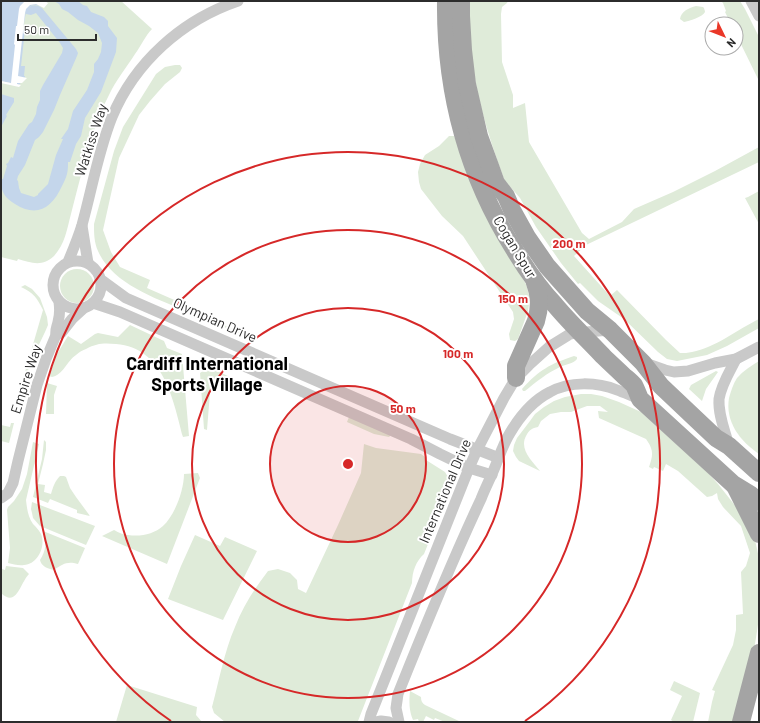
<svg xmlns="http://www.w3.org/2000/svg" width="760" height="723" font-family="Barlow,sans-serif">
<rect width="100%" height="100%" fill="#fff"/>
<g fill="#dfebd9">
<path d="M1 1H121L152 29C145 36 141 46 135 54 126 68 116 80 109 95 95 121 88 151 80 179 77 190 74 202 71 214 67 229 65 244 54 256 43 267 31 263 18 259L17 261 1 257Z"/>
<path d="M470 1H508L507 3 502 7 501 14 502 62 513 95V108L525 103 529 142 582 233 589 239 622 222 634 209 673 192 715 171 759 147V162L586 245 574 256 610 296 617 290 666 340 680 353C684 353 688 353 692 352 715 348 738 329 759 319V328L727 346 707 355 677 361 667 359 658 352 624 319 598 301 580 283 578 284 561 263 536 227 520 198 506 182 504 179C487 133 473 87 470 38 470 26 470 13 470 1Z"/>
<path d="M721 1H740L745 9 759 37V81L736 34V24H731L725 12 726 11 723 3Z"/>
<path d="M696 6 703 7 704 8C704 9 705 10 705 12 703 17 689 21 684 22L680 19C681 11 689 8 696 6Z"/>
<path d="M175 65H180L182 68 180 72 165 84 150 101 139 115 119 158 103 230 111 252 120 267 150 280 147 288 204 313 206 316 243 334V335C223 327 204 318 184 310 154 298 112 283 98 251 94 242 94 233 94 224L114 151 123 127 156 74 165 67Z"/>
<path d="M449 136H454L500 242 526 284 530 298 528 311 518 339 515 341 510 340 509 334 514 319 513 312 463 236 442 216 421 189 419 182 418 172 420 164 425 155 439 146Z"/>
<path d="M759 191V203H758L759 205V224L745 198 748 197Z"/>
<circle cx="77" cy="286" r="17"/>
<path d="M25 285 32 289 40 298 47 317 48 325 45 332 33 357 27 373 25 372 43 310C37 298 34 293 21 287Z"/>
<path d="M130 325 164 341 167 348 182 354 189 436 183 437C173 399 164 348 116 344 104 343 97 343 86 349 83 350 79 352 76 355 67 361 63 375 52 377L49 376 57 354 68 336 81 344 95 334 98 333 118 337Z"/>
<path d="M574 356 577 357V359C573 364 566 364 560 367 547 373 536 382 525 391H523L522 389C539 370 550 364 574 356Z"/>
<path d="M759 361V454C740 441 725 422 729 398 731 391 733 384 737 378 743 371 751 366 759 361Z"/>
<path d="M209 367 230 377 228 379 211 380 207 430 204 429 200 373Z"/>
<path d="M716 371 718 372 706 389 702 401 689 389 691 385Z"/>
<path d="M47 383 57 386 54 395V414H46Z"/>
<path d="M581 394H591L602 396 619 402 641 412 708 473 718 484 737 508 755 540 759 558V618L755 644 734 722H708L712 702 715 691 712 690 733 645 736 630V615L743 614 741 572 746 566 750 553 741 526 723 507 718 499 717 493 712 496 707 497 678 471 666 464 663 471 654 467 653 469 649 467C653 455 654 450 646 439L599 418 598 411 608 412 600 406H587L571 412H561L550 414 541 421 538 427C532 428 529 430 526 436 519 449 532 461 540 471L519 461 516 457 513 451 514 445 517 438 530 421 535 414 544 407 554 401 565 397Z"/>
<path d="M349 417 390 435V436L389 437 374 434 347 422Z"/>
<path d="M11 423H14L9 443 1 441V425L10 427Z"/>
<path d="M44 440 46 442V450L43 464 38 484 45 485 44 492 51 494C53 487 55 481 60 476H64L66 477 70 488 76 497 90 516 77 513V510L50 499 48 503 33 497 42 459Z"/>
<path d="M33 442 39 444 26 500C27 509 28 517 33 524 36 527 39 530 41 534 46 546 38 564 24 565 19 566 13 564 8 563L10 548 7 510 8 507 14 501 22 489 27 474Z"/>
<path d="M364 444 376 448 421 454 425 457 426 460 445 472 449 479 448 489V496L441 512 424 554C416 561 412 572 412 583L358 721 354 722H225L214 713 212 707C219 681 224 652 235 627 243 606 255 588 268 571L278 569 290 573 297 580 298 589 306 593 338 525 361 473Z"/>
<path d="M198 473 200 478 167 564 102 536 114 530C118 532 123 535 128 535 141 537 154 534 163 526 175 515 184 490 184 474Z"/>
<path d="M32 502 95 526 86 545 40 526 33 518 32 513 31 509Z"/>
<path d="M43 531 85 548 78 564C67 561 63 564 54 570 48 569 41 566 40 560 46 551 47 541 43 531Z"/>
<path d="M195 535 220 546 225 537 257 551 223 620 168 599 181 566Z"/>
<path d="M6 566 23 568 29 574C20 583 17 608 1 593V573L2 569 5 570Z"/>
<path d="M674 681 700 693 693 722H674L671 720 682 696 670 690Z"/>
<path d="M127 685 197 707 196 715 202 722H116Z"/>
<path d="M410 691 421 697C421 701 422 703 425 705L461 722H445L435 718 434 720 426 716 423 722H419L418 719 413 720C409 711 409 701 410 691Z"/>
</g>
<g fill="#c4d6eb">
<path d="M1 1H48L43 6C37 5 33 3 28 8 32 5 36 4 42 8L76 49 78 53 77 56 60 95 54 110 43 132 39 137 35 140 25 165 18 176 17 180 18 181 19 188 21 193 34 197 38 195V194L48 184 56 155 63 139H61L68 129 73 111 87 90 94 72V64L98 59 101 52 102 43 98 33 89 26 78 20 68 12 62 9 59 4 54 1H78L83 5 87 6 91 12 104 17 108 21V26L117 38 116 52 101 92 85 118 81 136 76 144 70 162H68C68 166 68 170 67 174 66 178 64 182 62 186 52 208 37 218 15 204 4 197 1 192 1 179H3L7 166 6 164 8 163 11 157 13 158 18 141 29 124 32 122 36 114 37 107 40 100V91L43 85 62 53 63 48 60 43 36 13 31 15 26 14V12L23 29 25 30 21 66H25L24 76H25V77L19 85 1 81Z"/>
<path d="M1 94 14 98V102L6 115 7 116 1 127Z"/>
</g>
<path fill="#fff" d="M25 1H45L48 3 50 1 49 2 44 8 36 4 30 5 26 9 25 13 18 76 27 78 22 83H17V84L21 85 19 87 1 83V81L11 83 15 45 14 44 16 26H17L19 9 20 6Z"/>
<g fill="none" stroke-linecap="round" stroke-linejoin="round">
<g stroke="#c9c9c9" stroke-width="11">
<path d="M751 1 759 16"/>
<path d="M82 226 88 263"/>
<circle cx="77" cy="285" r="24"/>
<path d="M68 262C73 250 78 238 82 225 92 189 98 152 112 117 135 62 182 20 238 1"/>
<path d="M100 279 126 298 450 439 499 458"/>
<path d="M93 303 120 312 411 439 440 454 469 468 492 475"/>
<path d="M56 335 61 333 72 319 84 308"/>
<path d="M645 363 665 370 674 372 688 371 715 363 736 359 759 347"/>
<path d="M729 446C725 431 718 415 719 399 721 385 730 371 736 359"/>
<path d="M1 498 8 493 13 483 18 461 37 385 46 359 56 335C55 330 57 327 58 322 60 315 60 309 59 302"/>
<path d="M369 722 371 714 469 468 477 450 504 398 516 378 529 365 549 347 570 334 575 333 610 330"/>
<path d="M376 722 381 721 389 722"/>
<path d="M399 722 396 708 398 694C424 629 451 563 481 499 484 491 488 483 492 474 498 461 502 446 510 433 520 416 532 401 550 392 570 381 597 382 617 390 625 393 632 396 640 399"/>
</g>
<g stroke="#a4a4a4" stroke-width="18">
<path d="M446 1C445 89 467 174 514 249 526 269 539 288 555 305 570 323 587 339 603 356 610 363 618 370 625 377 628 379 631 382 634 385 636 389 638 394 640 399L733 484 751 495 759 502"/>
<path d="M461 1V16L463 50 467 84 479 136 490 166 496 183 506 196 512 210 527 237 547 266 587 311 610 330 643 363 661 386 716 438 729 446 759 473"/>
<path d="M516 378V366L536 321C540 308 540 295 535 283"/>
<path d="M735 486 759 534"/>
<path d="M741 722 759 653"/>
</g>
</g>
<circle cx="348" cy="464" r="78" fill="#d62828" fill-opacity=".12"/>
<g fill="none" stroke="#d62828" stroke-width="2">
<circle cx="348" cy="464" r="78"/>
<circle cx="348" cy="464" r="156"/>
<circle cx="348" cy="464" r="234"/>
<path d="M171 721A312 312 0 1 1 525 721"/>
</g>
<g text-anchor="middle" stroke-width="4" stroke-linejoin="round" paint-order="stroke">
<g font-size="14" fill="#2c2c2c" stroke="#fff">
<text transform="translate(91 140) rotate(-72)" y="5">Watkiss Way</text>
<text transform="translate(515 247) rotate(59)" y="5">Cogan Spur</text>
<text transform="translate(215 320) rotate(24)" y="5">Olympian Drive</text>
<text transform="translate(26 379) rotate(-72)" y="5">Empire Way</text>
<text transform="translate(445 491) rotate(-67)" y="5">International Drive</text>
</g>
<g font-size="18" font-weight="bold" fill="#000" stroke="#fff">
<text x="207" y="370">Cardiff International<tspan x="207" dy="21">Sports Village</tspan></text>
</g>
</g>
<circle cx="348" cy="464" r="6" fill="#d62828" stroke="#fff" stroke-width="2"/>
<g font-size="12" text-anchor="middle" font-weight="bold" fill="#d62828" stroke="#fff" stroke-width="4" stroke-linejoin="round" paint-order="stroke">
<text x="569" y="248">200 m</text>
<text x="513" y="303">150 m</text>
<text x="458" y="358">100 m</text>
<text x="403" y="413">50 m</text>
</g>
<rect width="760" height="723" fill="none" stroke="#2c2c2c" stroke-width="4"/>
<g transform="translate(724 36) rotate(133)"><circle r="19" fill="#ffffff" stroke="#ababab"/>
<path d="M0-3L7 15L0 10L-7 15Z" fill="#ea3728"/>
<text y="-6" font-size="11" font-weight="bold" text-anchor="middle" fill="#2c2c2c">N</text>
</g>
<path d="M18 34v6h78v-6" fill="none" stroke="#2c2c2c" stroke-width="2"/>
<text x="24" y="34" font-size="12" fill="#2c2c2c" stroke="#ffffff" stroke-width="3" paint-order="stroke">50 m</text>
</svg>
